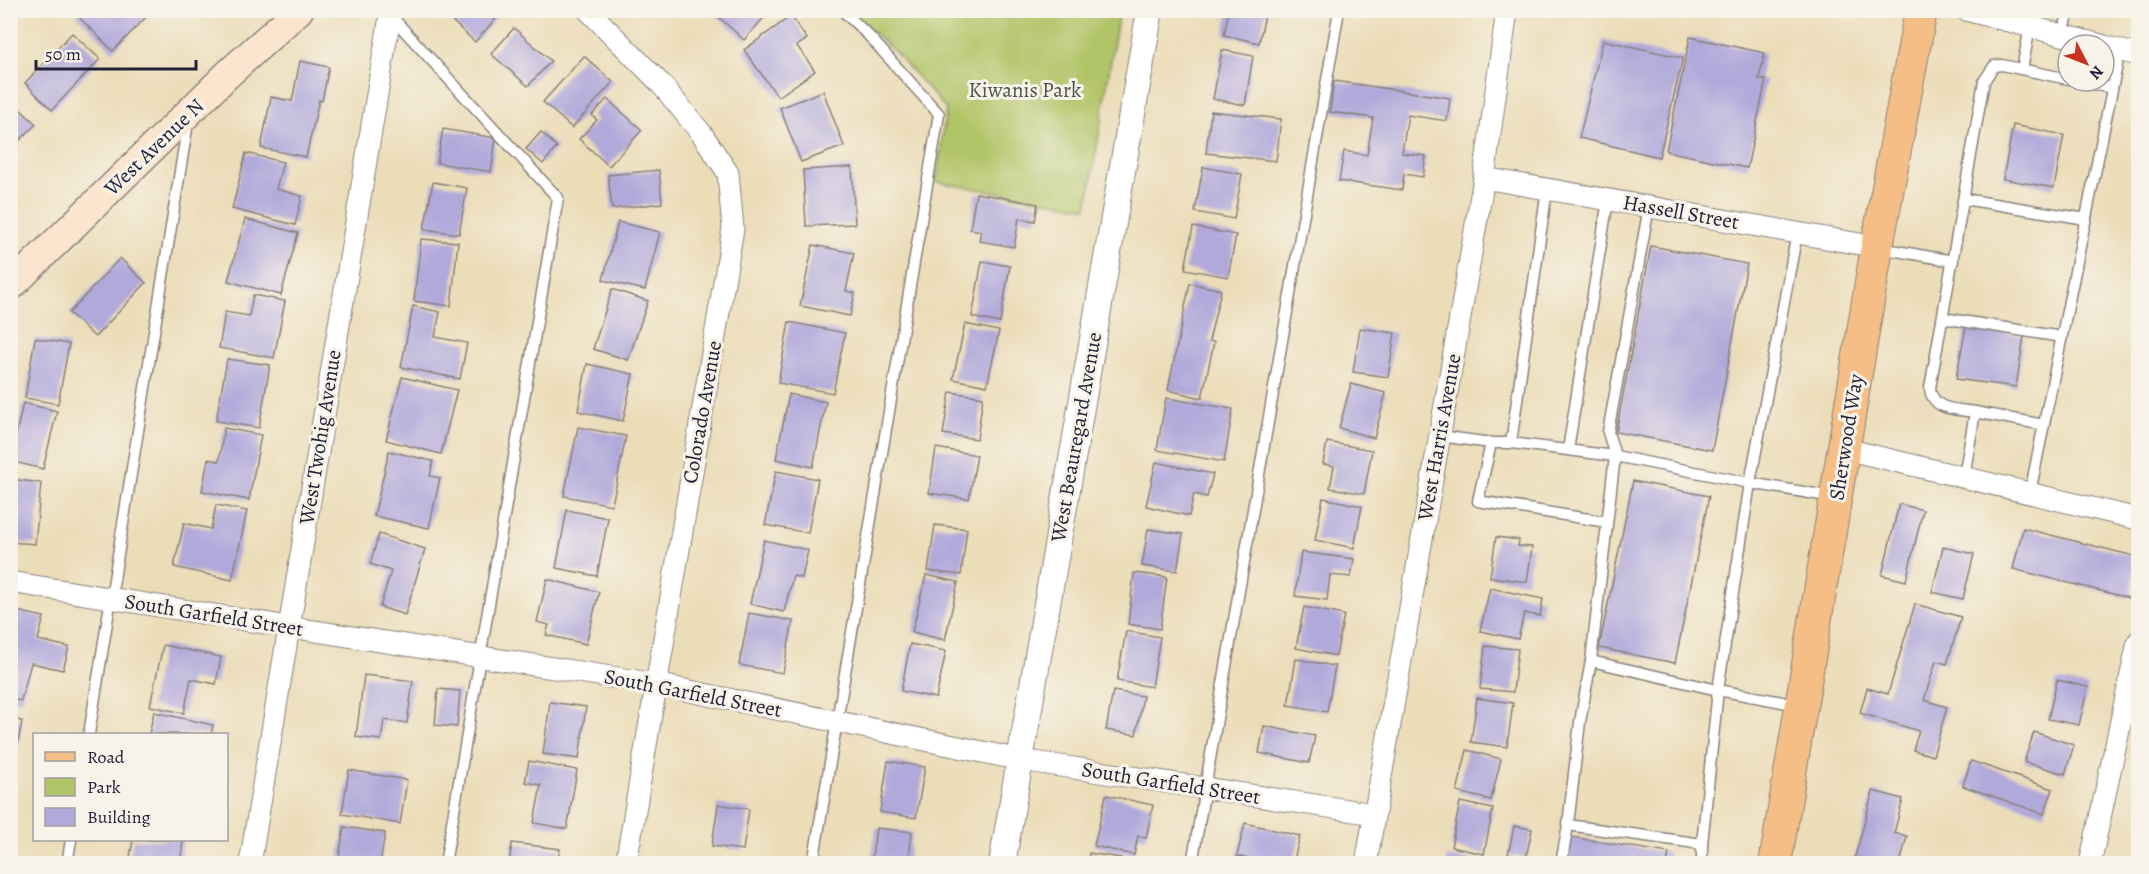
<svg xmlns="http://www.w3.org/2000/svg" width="2149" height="874" font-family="Alegreya,serif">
<rect width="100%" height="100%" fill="#f7f3e8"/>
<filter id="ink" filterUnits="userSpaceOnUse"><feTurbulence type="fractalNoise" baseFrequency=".0167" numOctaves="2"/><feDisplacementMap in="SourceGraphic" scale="12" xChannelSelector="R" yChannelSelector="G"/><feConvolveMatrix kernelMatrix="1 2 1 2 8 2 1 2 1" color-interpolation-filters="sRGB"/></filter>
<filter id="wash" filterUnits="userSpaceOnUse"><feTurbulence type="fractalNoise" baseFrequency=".008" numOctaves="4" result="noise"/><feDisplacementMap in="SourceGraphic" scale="24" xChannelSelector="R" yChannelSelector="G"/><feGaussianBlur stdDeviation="1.35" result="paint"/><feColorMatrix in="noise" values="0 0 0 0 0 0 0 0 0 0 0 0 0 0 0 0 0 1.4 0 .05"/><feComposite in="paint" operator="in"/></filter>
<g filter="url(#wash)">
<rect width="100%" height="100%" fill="#ecddb9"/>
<path fill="#b2c468" stroke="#6a7352" stroke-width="1.5" d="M850 11H1119L1087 208 936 182 946 109 895 52Z"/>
<g id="blocks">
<g fill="#b1a9da">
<path d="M81 10H153L113 51 77 15Z"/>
<path d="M440 10H500L502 12 475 42Z"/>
<path d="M711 10H765L768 13 744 40Z"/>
<path d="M1229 10H1266L1259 43 1224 35Z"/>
<path d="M791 16 807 39 797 46 815 71 778 97 744 50Z"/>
<path d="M514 28 551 61 528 86 491 54Z"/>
<path d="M72 33 100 59 52 110 25 83Z"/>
<path d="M1690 37 1765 53 1759 79 1766 80 1747 168 1666 151Z"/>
<path d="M1603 40 1683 58 1659 157 1579 138Z"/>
<path d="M1222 50 1253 56 1245 105 1213 99Z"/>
<path d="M584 56 613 82 572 128 543 102Z"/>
<path d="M300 61 329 67 322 101 319 100 306 157 261 148 271 97 292 101Z"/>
<path d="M1334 81 1450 98 1447 121 1408 115 1402 153 1426 156 1423 177 1404 174 1402 190 1339 181 1344 151 1367 155 1373 118 1330 112Z"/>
<path d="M823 91 844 146 801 162 780 108Z"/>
<path d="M607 99 642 130 609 166 579 139 597 120 592 115Z"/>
<path d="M10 100 36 124 14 146 10 143Z"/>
<path d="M1211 111 1281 119 1276 161 1206 153Z"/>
<path d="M2013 125 2064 135 2054 188 2003 179Z"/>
<path d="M443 129 496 138 491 172 437 163Z"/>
<path d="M541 132 557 147 543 164 526 149Z"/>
<path d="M246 153 283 162 276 189 302 196 295 225 232 209Z"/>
<path d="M852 167 855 224 806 226 803 170Z"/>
<path d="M1203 167 1242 174 1234 219 1195 212Z"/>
<path d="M659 170 662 203 612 209 608 175Z"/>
<path d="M433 182 467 188 459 234 424 229Z"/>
<path d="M976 193 1038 204 1035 221 1019 218 1014 247 979 241 981 231 970 229Z"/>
<path d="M245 219 298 233 281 295 228 281Z"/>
<path d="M618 222 660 232 645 290 603 280Z"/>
<path d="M1193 227 1236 235 1228 277 1185 269Z"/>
<path d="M421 239 458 242 451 306 414 301Z"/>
<path d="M813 245 854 253 846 291 855 293 850 316 800 306Z"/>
<path d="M1651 246 1747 264 1712 450 1616 432Z"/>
<path d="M120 258 146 283 95 337 69 313Z"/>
<path d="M982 261 1010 266 1000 323 972 317Z"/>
<path d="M1190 283 1221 290 1209 341 1214 342 1202 398 1168 390Z"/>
<path d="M612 289 648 301 628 360 593 349Z"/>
<path d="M253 295 285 301 274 358 219 348 225 312 249 316Z"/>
<path d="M413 306 440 312 435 337 467 343 460 379 401 367Z"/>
<path d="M789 322 845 333 833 393 778 383Z"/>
<path d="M965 324 999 331 987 386 953 379Z"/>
<path d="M1966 326 2024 336 2016 387 1956 379Z"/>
<path d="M1360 328 1395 333 1388 377 1353 372Z"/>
<path d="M35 338 69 344 58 404 25 398Z"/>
<path d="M227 359 270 365 259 428 216 421Z"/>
<path d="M587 364 633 374 623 421 578 411Z"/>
<path d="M402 377 457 390 441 454 386 440Z"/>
<path d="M1351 384 1386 393 1374 438 1339 428Z"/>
<path d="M950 392 983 397 977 439 943 434Z"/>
<path d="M789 394 826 402 813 467 776 459Z"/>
<path d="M1166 398 1233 409 1224 462 1157 450Z"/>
<path d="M23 403 57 411 43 469 10 461Z"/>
<path d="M578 427 626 436 612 505 564 496Z"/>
<path d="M224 428 261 435 249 500 202 491 208 459 219 461Z"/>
<path d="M1327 442 1372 450 1364 494 1330 488 1334 466 1323 464Z"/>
<path d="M936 448 977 455 969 499 929 493Z"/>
<path d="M389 451 433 461 430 476 440 478 429 528 374 516Z"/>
<path d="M1156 462 1213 474 1207 497 1194 494 1189 516 1146 506Z"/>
<path d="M776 471 818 479 808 533 765 525Z"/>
<path d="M10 479 41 483 35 544 10 542Z"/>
<path d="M1633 481 1709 496 1675 663 1599 648Z"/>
<path d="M1323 498 1362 506 1354 548 1315 540Z"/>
<path d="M1899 504 1923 510 1906 581 1882 575Z"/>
<path d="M216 505 247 511 232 580 174 567 184 523 211 529Z"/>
<path d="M567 510 608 518 597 576 556 568Z"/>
<path d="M935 525 967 529 961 575 928 571Z"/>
<path d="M2023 528 2138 557 2129 598 2013 569Z"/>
<path d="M1148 529 1183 534 1177 571 1142 566Z"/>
<path d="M379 534 425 549 405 615 380 607 391 571 370 564Z"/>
<path d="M1496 537 1519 540 1518 546 1532 547 1527 582 1490 577Z"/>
<path d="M764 540 808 550 802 578 793 576 784 612 750 604Z"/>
<path d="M1943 547 1974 554 1963 599 1932 592Z"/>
<path d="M1301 552 1354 559 1351 577 1330 575 1327 600 1295 596Z"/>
<path d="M1134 573 1167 577 1160 629 1128 624Z"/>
<path d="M926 575 958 582 945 640 912 632Z"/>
<path d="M547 579 599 592 586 644 546 635 549 625 537 622Z"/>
<path d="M1490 588 1543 599 1540 616 1524 613 1518 639 1480 631Z"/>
<path d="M1915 604 1961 617 1947 664 1936 661 1924 700 1947 707 1933 756 1913 750 1919 731 1860 713 1867 688 1888 694Z"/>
<path d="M1304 607 1344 615 1336 656 1296 648Z"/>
<path d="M17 611 44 617 38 640 69 647 63 670 31 663 21 701 10 699V636Z"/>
<path d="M749 613 793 621 783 673 739 665Z"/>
<path d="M1126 631 1160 637 1152 687 1117 681Z"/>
<path d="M910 644 946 651 936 698 901 691Z"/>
<path d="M163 645 221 657 216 684 191 679 184 713 150 706Z"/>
<path d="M1485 646 1518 649 1513 692 1480 689Z"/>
<path d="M1296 659 1335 666 1327 712 1288 705Z"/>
<path d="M364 675 413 681 407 723 384 720 381 740 356 737Z"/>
<path d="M2057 680 2088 687 2079 725 2048 719Z"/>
<path d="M438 689 460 691 457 727 435 725Z"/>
<path d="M1113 691 1143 696 1136 735 1106 730Z"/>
<path d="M1477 698 1513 703 1507 747 1471 742Z"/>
<path d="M550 702 586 707 579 759 543 754Z"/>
<path d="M154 712 213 725 211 734H149Z"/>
<path d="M10 719 22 721 12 776H10Z"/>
<path d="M1264 726 1315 736 1309 763 1259 753Z"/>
<path d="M2034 732 2074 745 2065 774 2024 762Z"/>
<path d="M1467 750 1501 759 1491 800 1457 792Z"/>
<path d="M529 761 577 770 567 829 534 823 541 785 525 782Z"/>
<path d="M888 761 925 767 916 818 880 812Z"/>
<path d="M1971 761 2053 789 2044 814 1963 786Z"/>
<path d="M349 770 407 780 400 824 342 814Z"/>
<path d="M1873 791 1903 799 1894 833 1907 836 1900 864H1853Z"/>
<path d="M1106 795 1153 805 1146 838 1138 836 1134 855 1094 846Z"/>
<path d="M1460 802 1493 809 1484 854 1451 847Z"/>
<path d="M718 804 749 809 743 850 712 846Z"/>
<path d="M1245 823 1300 836 1293 864H1267L1237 856Z"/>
<path d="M1514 826 1532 829 1526 858 1508 855Z"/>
<path d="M344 827 385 833 380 864H338Z"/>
<path d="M876 828 912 832 908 864H871Z"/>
<path d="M1571 837 1669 853 1667 864H1566Z"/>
<path d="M133 840H183L180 864 129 863Z"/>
<path d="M512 843 560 849 557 864H509Z"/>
<path d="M1089 853 1121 858V864H1088Z"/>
<path d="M1446 857 1483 862V864H1446Z"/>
<path d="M2005 858 2031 862V864H2004Z"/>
</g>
</g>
</g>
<g filter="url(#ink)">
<use href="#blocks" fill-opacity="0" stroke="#87807a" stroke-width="1.5"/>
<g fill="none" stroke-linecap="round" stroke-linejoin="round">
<g stroke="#87807a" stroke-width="13">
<g id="service">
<path d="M391 16 558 198 445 864"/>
<path d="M2063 35 2069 10"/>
<path d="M2022 69 2030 27"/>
<path d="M2078 81 2112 88"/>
<path d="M1547 189 1511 443 1615 456 1750 483 1833 497"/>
<path d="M1964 199 2086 219"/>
<path d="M1880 248 1953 261"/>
<path d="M1943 318 2062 337"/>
<path d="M1975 412C1957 409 1932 411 1930 388L1984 81 1994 66 2002 65 2068 79"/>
<path d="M1440 436 1491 443"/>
<path d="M1511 443H1491L1478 501 1607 522"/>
<path d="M1568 450 1608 200"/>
<path d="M1964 477 1975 412 2044 425"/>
<path d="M2030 493 2120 50"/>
<path d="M1591 661 1718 690 1798 705"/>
<path d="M89 734 188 122"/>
<path d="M1568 825 1702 844"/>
<path d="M67 864 71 840"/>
<path d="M813 864 939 114 868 35 842 10"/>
<path d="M1192 864 1339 10"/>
<path d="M1561 864 1568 825 1580 722 1591 661 1615 456 1608 432 1649 207"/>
<path d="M1702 864V844L1718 690 1750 483 1797 233"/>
</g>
</g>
<g stroke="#87807a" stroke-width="23">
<g id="minor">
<path d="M588 10 661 84 702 134 728 173 733 229 626 864"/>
<path d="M1966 10 2101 45"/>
<path d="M2104 46 2138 55"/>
<path d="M1484 178 1877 247"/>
<path d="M1845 449 2138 519"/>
<path d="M10 582 289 627 656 684 1021 760 1374 814"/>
<path d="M250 864 391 10"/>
<path d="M1366 864 1484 178 1507 10"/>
<path d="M2090 864 2138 642"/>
</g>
</g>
<g stroke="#87807a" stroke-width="28">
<path id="tertiary" d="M1002 864 1150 10"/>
</g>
<g stroke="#87807a" stroke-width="31">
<path id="secondary" d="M10 287 228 74 299 10"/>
</g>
<g stroke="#87807a" stroke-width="34">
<path id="primary" d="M1775 864 1877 247 1921 10"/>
</g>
<use href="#service" stroke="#fff" stroke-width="10"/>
<use href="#minor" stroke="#fff" stroke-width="21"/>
<use href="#tertiary" stroke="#fff" stroke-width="26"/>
<use href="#secondary" stroke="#fbe5cf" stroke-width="28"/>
<use href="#primary" stroke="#f6be87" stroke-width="32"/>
</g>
</g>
<g text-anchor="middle" stroke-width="6" stroke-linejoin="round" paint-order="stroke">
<g font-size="21" fill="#4d5348" stroke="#f7f3e8">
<text x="1025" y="97">Kiwanis Park</text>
</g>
<g font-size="21" fill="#22223b" stroke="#f7f3e8">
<text transform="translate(154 147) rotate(-44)" y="7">West Avenue N</text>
<text transform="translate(1681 212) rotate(10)" y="7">Hassell Street</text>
<text transform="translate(702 412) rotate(-80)" y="7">Colorado Avenue</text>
<text transform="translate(320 437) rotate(-81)" y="7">West Twohig Avenue</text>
<text transform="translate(1076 437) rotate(-80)" y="7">West Beauregard Avenue</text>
<text transform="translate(1439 437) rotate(-80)" y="7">West Harris Avenue</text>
<text transform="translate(1846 437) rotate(-81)" y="7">Sherwood Way</text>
<text transform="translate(214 615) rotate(9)" y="7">South Garfield Street</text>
<text transform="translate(693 693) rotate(11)" y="7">South Garfield Street</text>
<text transform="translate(1171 783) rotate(9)" y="7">South Garfield Street</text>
</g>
</g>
<rect width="2149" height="874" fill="none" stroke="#f7f3e8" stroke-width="36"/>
<rect x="33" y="733" width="195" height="108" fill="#f7f3e8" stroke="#a29fa3" stroke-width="1.5"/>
<rect x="45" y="752" width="30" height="9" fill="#f6be87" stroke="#a29fa3" stroke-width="1.5"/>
<text x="87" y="763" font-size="18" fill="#22223b">Road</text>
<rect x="45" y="778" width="30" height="18" fill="#b2c468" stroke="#a29fa3" stroke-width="1.5"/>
<text x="87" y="793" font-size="18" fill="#22223b">Park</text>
<rect x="45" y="808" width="30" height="18" fill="#b1a9da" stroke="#a29fa3" stroke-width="1.5"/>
<text x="87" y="823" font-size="18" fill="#22223b">Building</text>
<g transform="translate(2086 63) rotate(132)"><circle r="28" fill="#f7f3e8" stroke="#a29fa3" stroke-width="1.5"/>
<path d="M0-4.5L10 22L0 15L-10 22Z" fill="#c8321e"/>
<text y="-9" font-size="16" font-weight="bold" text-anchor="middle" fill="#22223b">N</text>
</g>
<path d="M36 60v9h160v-9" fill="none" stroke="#22223b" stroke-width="3"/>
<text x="45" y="60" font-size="18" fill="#22223b" stroke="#f7f3e8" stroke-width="4.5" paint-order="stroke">50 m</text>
</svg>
